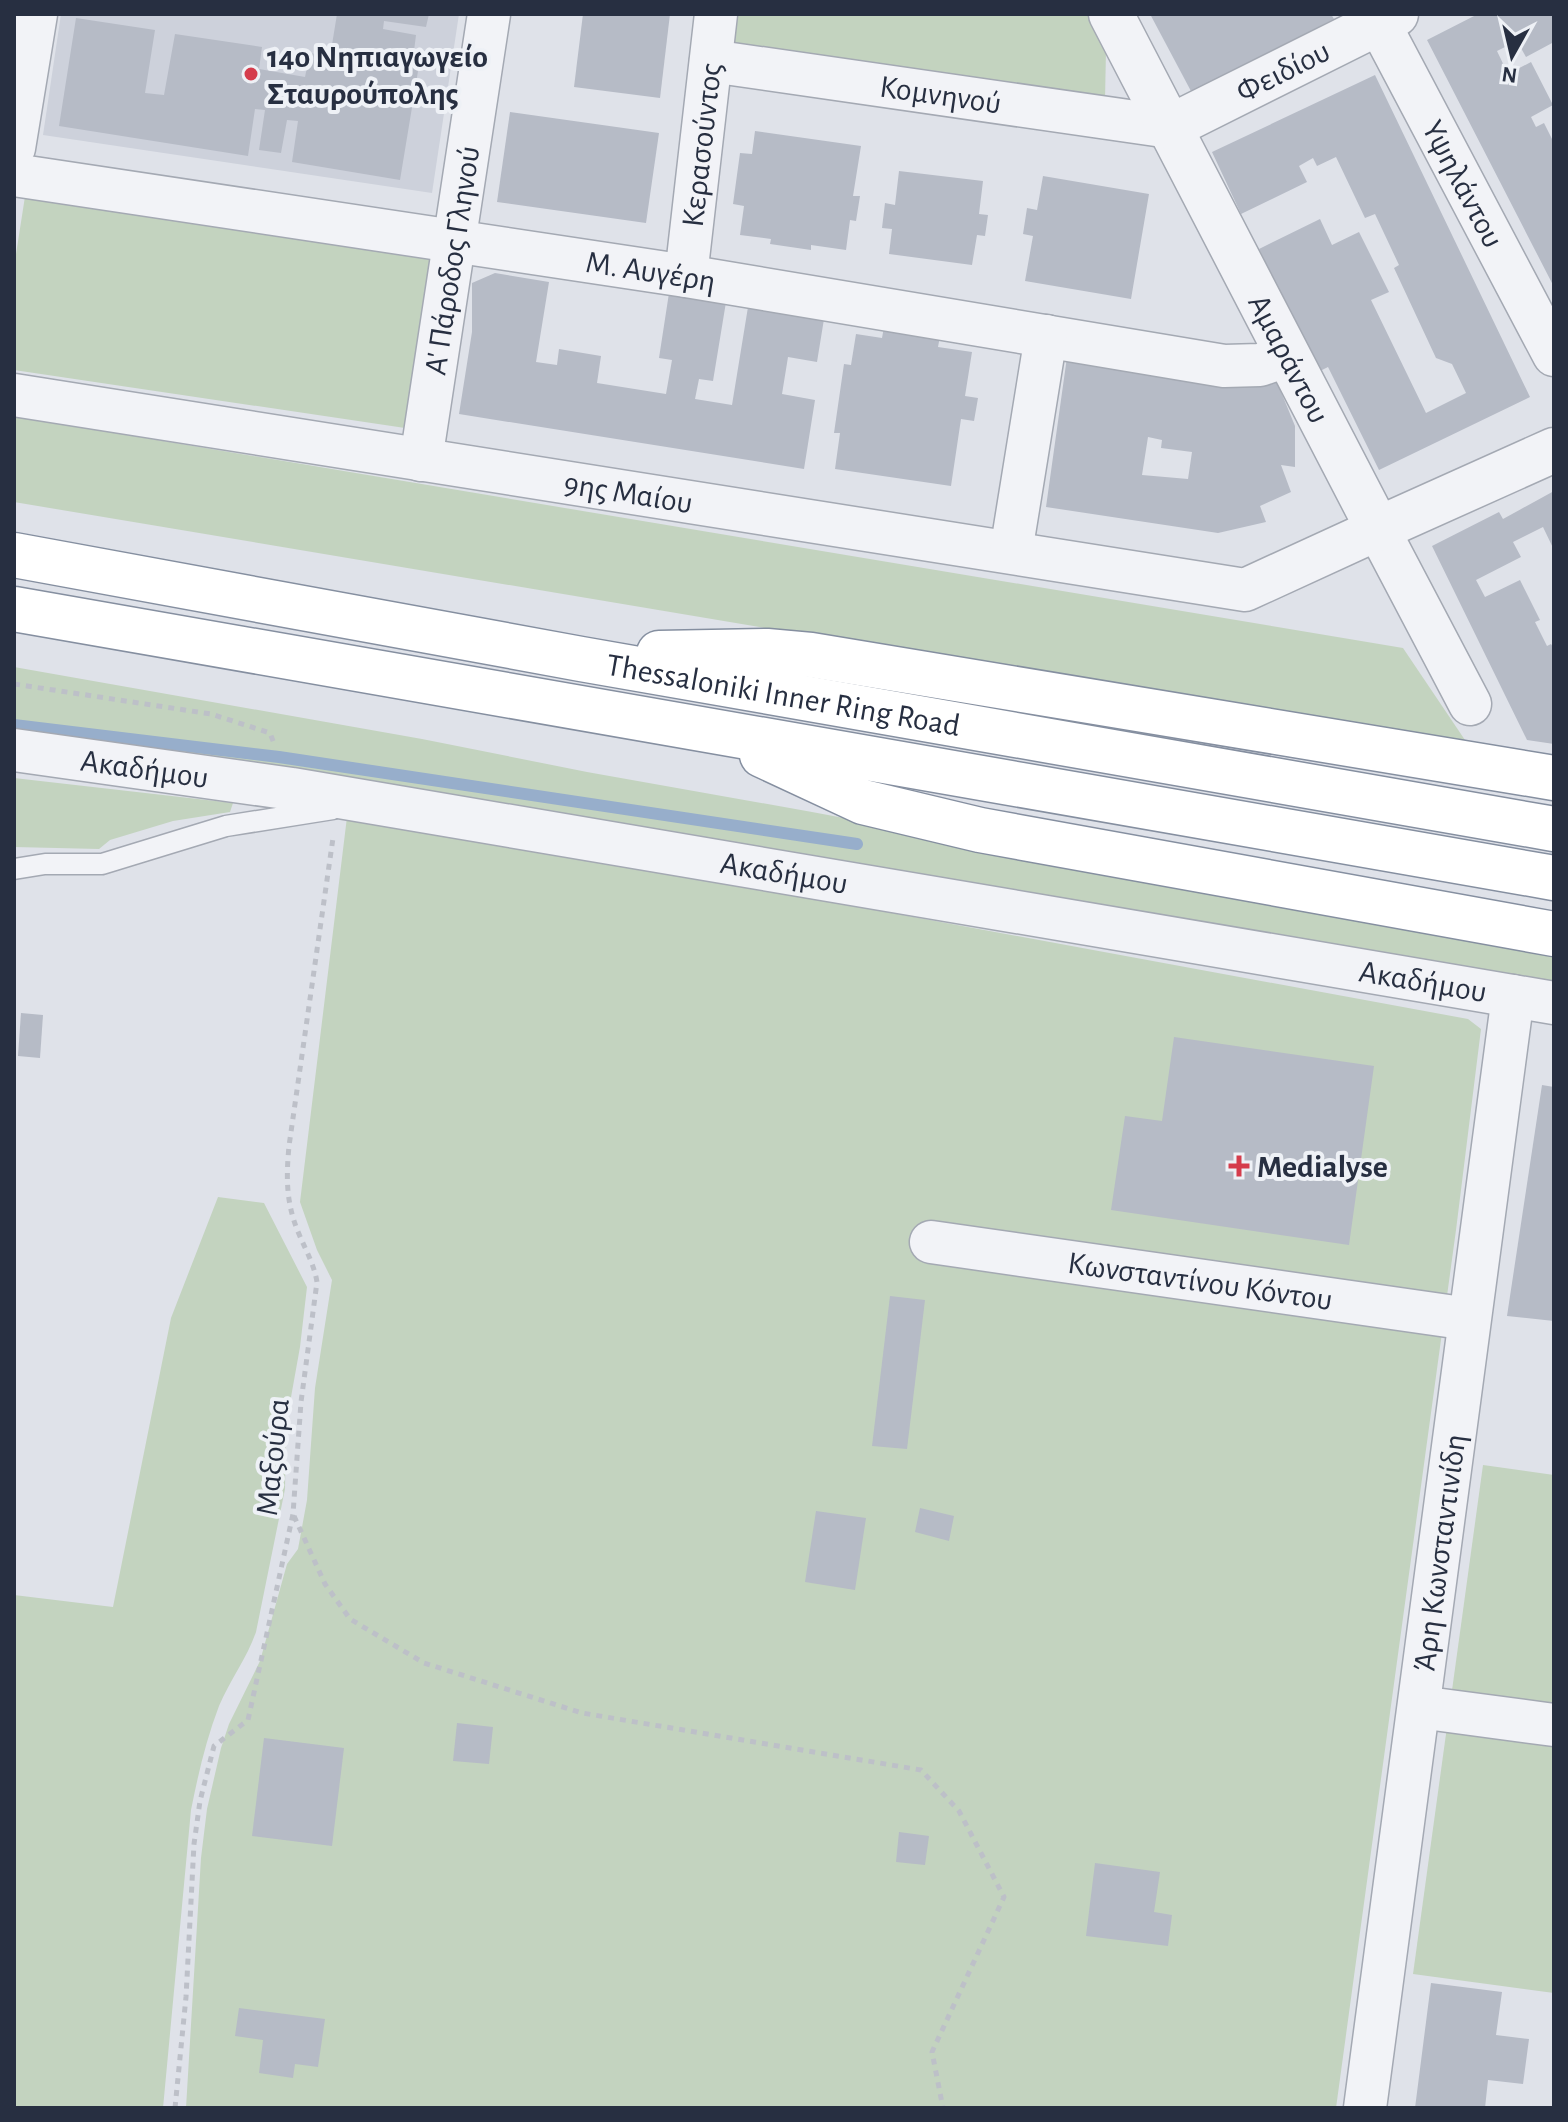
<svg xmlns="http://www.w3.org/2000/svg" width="1568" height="2122" font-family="'Alegreya Sans',sans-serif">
<rect width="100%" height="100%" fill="#dfe2e9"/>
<path fill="#cdd1db" d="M61 14H459L432 193 43 135Z"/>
<g fill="#c3d3bf">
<path d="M736 14H1087L1106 50 1105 100 733 47Z"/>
<path d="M26 190 431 250 405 428 14 370V267Z"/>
<path d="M14 416 1403 648 1469 746 14 502Z"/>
<path d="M14 667 422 739 587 772 812 812 1554 952V991L14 732Z"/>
<path d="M14 778 233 803 230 812 173 821 110 840 99 849 14 847Z"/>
<path d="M347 817 561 852 1468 1019 1481 1029 1456 1230 1336 2108H186L201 1858 207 1809 221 1748 229 1724 260 1661 287 1564 298 1549 307 1500 315 1388 332 1280 317 1250 300 1202Z"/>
<path d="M218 1197 264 1203 307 1287 300 1347 286 1425 285 1489 256 1632C247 1658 230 1680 219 1706 206 1740 198 1775 191 1810L163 2108H14V1595L113 1607 171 1318Z"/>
<path d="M1483 1465 1554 1475V1993L1413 1974Z"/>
</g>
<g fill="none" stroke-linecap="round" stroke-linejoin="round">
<path stroke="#97aecb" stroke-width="12" d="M14 725 279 757 857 844"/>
</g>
<g fill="#b6bbc6" fill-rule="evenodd">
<path d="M337 14H429L426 27 384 21 383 29 416 35 413 59 381 54V58L419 65 400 180 292 162 298 121 287 120 281 153 259 150 265 110 255 109 248 156 59 126 76 18 155 30 145 93 164 95 175 34 262 47 259 69 305 77 310 53 330 57Z"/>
<path d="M583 14H670L660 98 574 87Z"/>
<path d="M1150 14H1331L1334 19 1192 93Z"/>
<path d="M1478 14H1554V42L1526 57 1517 41 1497 51 1508 74 1531 62 1553 105 1531 117 1536 127 1544 123 1554 143V287L1427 40Z"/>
<path d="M1375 75 1530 397 1379 470 1328 367 1318 372 1259 249 1320 219 1332 245 1359 232 1389 292 1371 300 1426 413 1466 393 1452 364 1436 358 1394 268 1399 265 1375 214 1365 218 1336 157 1317 166 1313 158 1299 166 1307 182 1241 214 1212 152Z"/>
<path d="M510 112 659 133 646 223 497 202Z"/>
<path d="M755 131 861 146 853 196H860L856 221 850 220 846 250 811 245V250L770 244 771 239 740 235 744 206 733 204 740 153 752 154Z"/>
<path d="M899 171 983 181 979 214 988 215 985 236 977 235 972 265 889 254 892 229 882 228 885 203 895 205Z"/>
<path d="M1043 176 1149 194 1131 299 1025 281 1033 236 1023 234 1027 208 1037 210Z"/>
<path d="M495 273 549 282 536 362 557 365 559 349 601 356 597 383 666 394 672 360 659 358 669 293 726 302 713 381 699 379 695 399 732 405 748 307 824 319 817 362 788 357 782 394 815 400 804 469 459 414 472 332V283Z"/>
<path d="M884 327 940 336 938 347 972 352 965 396 978 398 974 421 961 419 951 486 835 469 840 433H834L844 364 851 365 856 334 882 338Z"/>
<path d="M1067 357 1233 380 1277 382 1295 426V467L1281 465 1291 492 1260 506 1266 522 1218 533 1046 507ZM1148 437 1162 440 1161 448 1192 452 1188 479 1142 475Z"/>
<path d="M1554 491V550L1543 527 1513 542 1521 557 1476 580 1485 597 1520 580 1540 620 1535 622 1547 646 1551 644 1554 649V744L1527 740 1432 546 1499 512 1503 519Z"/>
<path d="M21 1013 43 1015 40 1058 18 1056Z"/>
<path d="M1174 1037 1374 1066 1349 1245 1111 1210 1125 1116 1162 1121Z"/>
<path d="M1542 1085 1554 1087V1321L1507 1316Z"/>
<path d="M890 1296 925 1300 907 1449 872 1446Z"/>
<path d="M920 1508 954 1516 949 1541 915 1532Z"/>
<path d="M816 1511 866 1518 855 1590 805 1582Z"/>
<path d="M457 1723 493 1727 489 1764 453 1761Z"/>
<path d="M264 1738 344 1748 332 1846 252 1836Z"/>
<path d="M899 1832 929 1836 925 1865 896 1862Z"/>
<path d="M1095 1863 1160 1872 1154 1912 1172 1915 1168 1946 1086 1936Z"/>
<path d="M1431 1983 1502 1992 1496 2035 1529 2039 1523 2084 1488 2080 1485 2108H1415Z"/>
<path d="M239 2008 325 2019 318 2067 295 2064 293 2078 259 2073 263 2040 235 2036Z"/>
</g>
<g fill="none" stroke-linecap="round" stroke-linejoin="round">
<g stroke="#a4a9b3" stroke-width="23">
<path id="service" d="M14 869 45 864H102L226 826 333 809"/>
</g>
<g stroke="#a4a9b3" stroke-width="45">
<g id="minor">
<path id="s1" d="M1374 14 1554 355"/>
<path id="s2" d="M711 61 1170 127"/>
<path d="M14 148 36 14"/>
<path id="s3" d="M14 175 686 276 1224 366 1260 365 1286 356"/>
<path id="s4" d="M686 276 716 14"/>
<path id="s5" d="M14 395 1245 590 1378 529 1470 704"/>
<path id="s6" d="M421 460 489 14"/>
<path d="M1011 552 1046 336"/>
<path id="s7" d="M14 750 292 789 1554 1003"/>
<path id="s8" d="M931 1242 1469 1319"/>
<path d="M1419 1707 1554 1725"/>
<path id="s9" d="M1365 2108 1513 996"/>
</g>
</g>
<g stroke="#a4a9b3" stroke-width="47">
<g id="tertiary">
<path id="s10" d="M1111 14 1378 529 1554 450"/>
<path id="s11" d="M1170 127 1396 14"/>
</g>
</g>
<g stroke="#858fa0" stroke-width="47">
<g id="trunk">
<path id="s12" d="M14 555 581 659 1554 829"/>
<path d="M14 609 1554 878"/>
<path d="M659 653 767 651 811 655 1554 778"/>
<path d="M762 755 863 802 980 830 1554 934"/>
</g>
</g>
<g stroke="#bdc0c8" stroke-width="5" stroke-dasharray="6 6" stroke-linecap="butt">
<path d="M14 684 211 714 270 733 275 746"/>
<path d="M294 1516 325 1584 350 1619 424 1663 582 1713 921 1770 959 1811 1004 1897 932 2052 943 2108"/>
<path d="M175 2108 186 1997 194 1844 200 1801 214 1746 248 1720 293 1514 301 1402 317 1282C314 1264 306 1251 299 1234 286 1204 286 1178 289 1146L333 838"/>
</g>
<use href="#service" stroke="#f2f3f7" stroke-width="20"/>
<use href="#minor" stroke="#f2f3f7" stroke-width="42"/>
<use href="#tertiary" stroke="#f2f3f7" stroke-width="44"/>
<use href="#trunk" stroke="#fff" stroke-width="44"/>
</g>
<g fill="#d53c4c" stroke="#eef1f6" stroke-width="3">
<circle cx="251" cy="74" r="8"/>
<path d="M1235 1154h8v8h8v8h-8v8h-8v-8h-8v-8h8z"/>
</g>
<g text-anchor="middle" stroke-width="8" stroke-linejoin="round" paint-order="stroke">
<g font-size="32" font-weight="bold" fill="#272f41" stroke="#eef1f6" text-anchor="start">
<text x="267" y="67">14ο Νηπιαγωγείο<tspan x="267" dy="37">Σταυρούπολης</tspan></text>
<text x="1257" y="1177">Medialyse</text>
</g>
<g font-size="32" fill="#272f41" stroke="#eef1f6">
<text dy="11" stroke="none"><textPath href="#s11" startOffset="126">Φειδίου</textPath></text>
<text dy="11" stroke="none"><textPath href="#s2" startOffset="232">Κομνηνού</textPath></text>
<text dy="11" stroke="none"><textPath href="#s4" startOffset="132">Κερασούντος</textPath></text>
<text dy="11" stroke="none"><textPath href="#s1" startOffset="192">Υψηλάντου</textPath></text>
<text dy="11" stroke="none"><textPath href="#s6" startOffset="202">Α' Πάροδος Γληνού</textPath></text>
<text dy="11" stroke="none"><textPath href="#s3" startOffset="644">Μ. Αυγέρη</textPath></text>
<text dy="11" stroke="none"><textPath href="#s10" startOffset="388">Αμαράντου</textPath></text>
<text dy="11" stroke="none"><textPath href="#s5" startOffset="622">9ης Μαίου</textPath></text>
<text dy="11" stroke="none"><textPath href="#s12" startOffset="782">Thessaloniki Inner Ring Road</textPath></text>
<text dy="11" stroke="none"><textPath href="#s7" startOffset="132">Ακαδήμου</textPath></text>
<text dy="11" stroke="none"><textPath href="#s7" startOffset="780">Ακαδήμου</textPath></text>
<text dy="11" stroke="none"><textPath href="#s7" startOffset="1428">Ακαδήμου</textPath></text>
<text dy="11" stroke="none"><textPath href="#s8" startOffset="272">Κωνσταντίνου Κόντου</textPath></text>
<text transform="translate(272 1457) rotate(-84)" y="11">Μαξούρα</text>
<text dy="11" stroke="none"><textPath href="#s9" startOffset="560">Άρη Κωνσταντινίδη</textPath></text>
</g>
</g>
<rect width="1568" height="2122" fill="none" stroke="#272f41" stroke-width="32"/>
<g transform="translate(1512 56) rotate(188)" stroke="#eef1f6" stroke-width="6" paint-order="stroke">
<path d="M0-6L14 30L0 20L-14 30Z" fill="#272f41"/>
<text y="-12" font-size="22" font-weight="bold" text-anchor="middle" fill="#272f41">N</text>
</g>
</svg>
